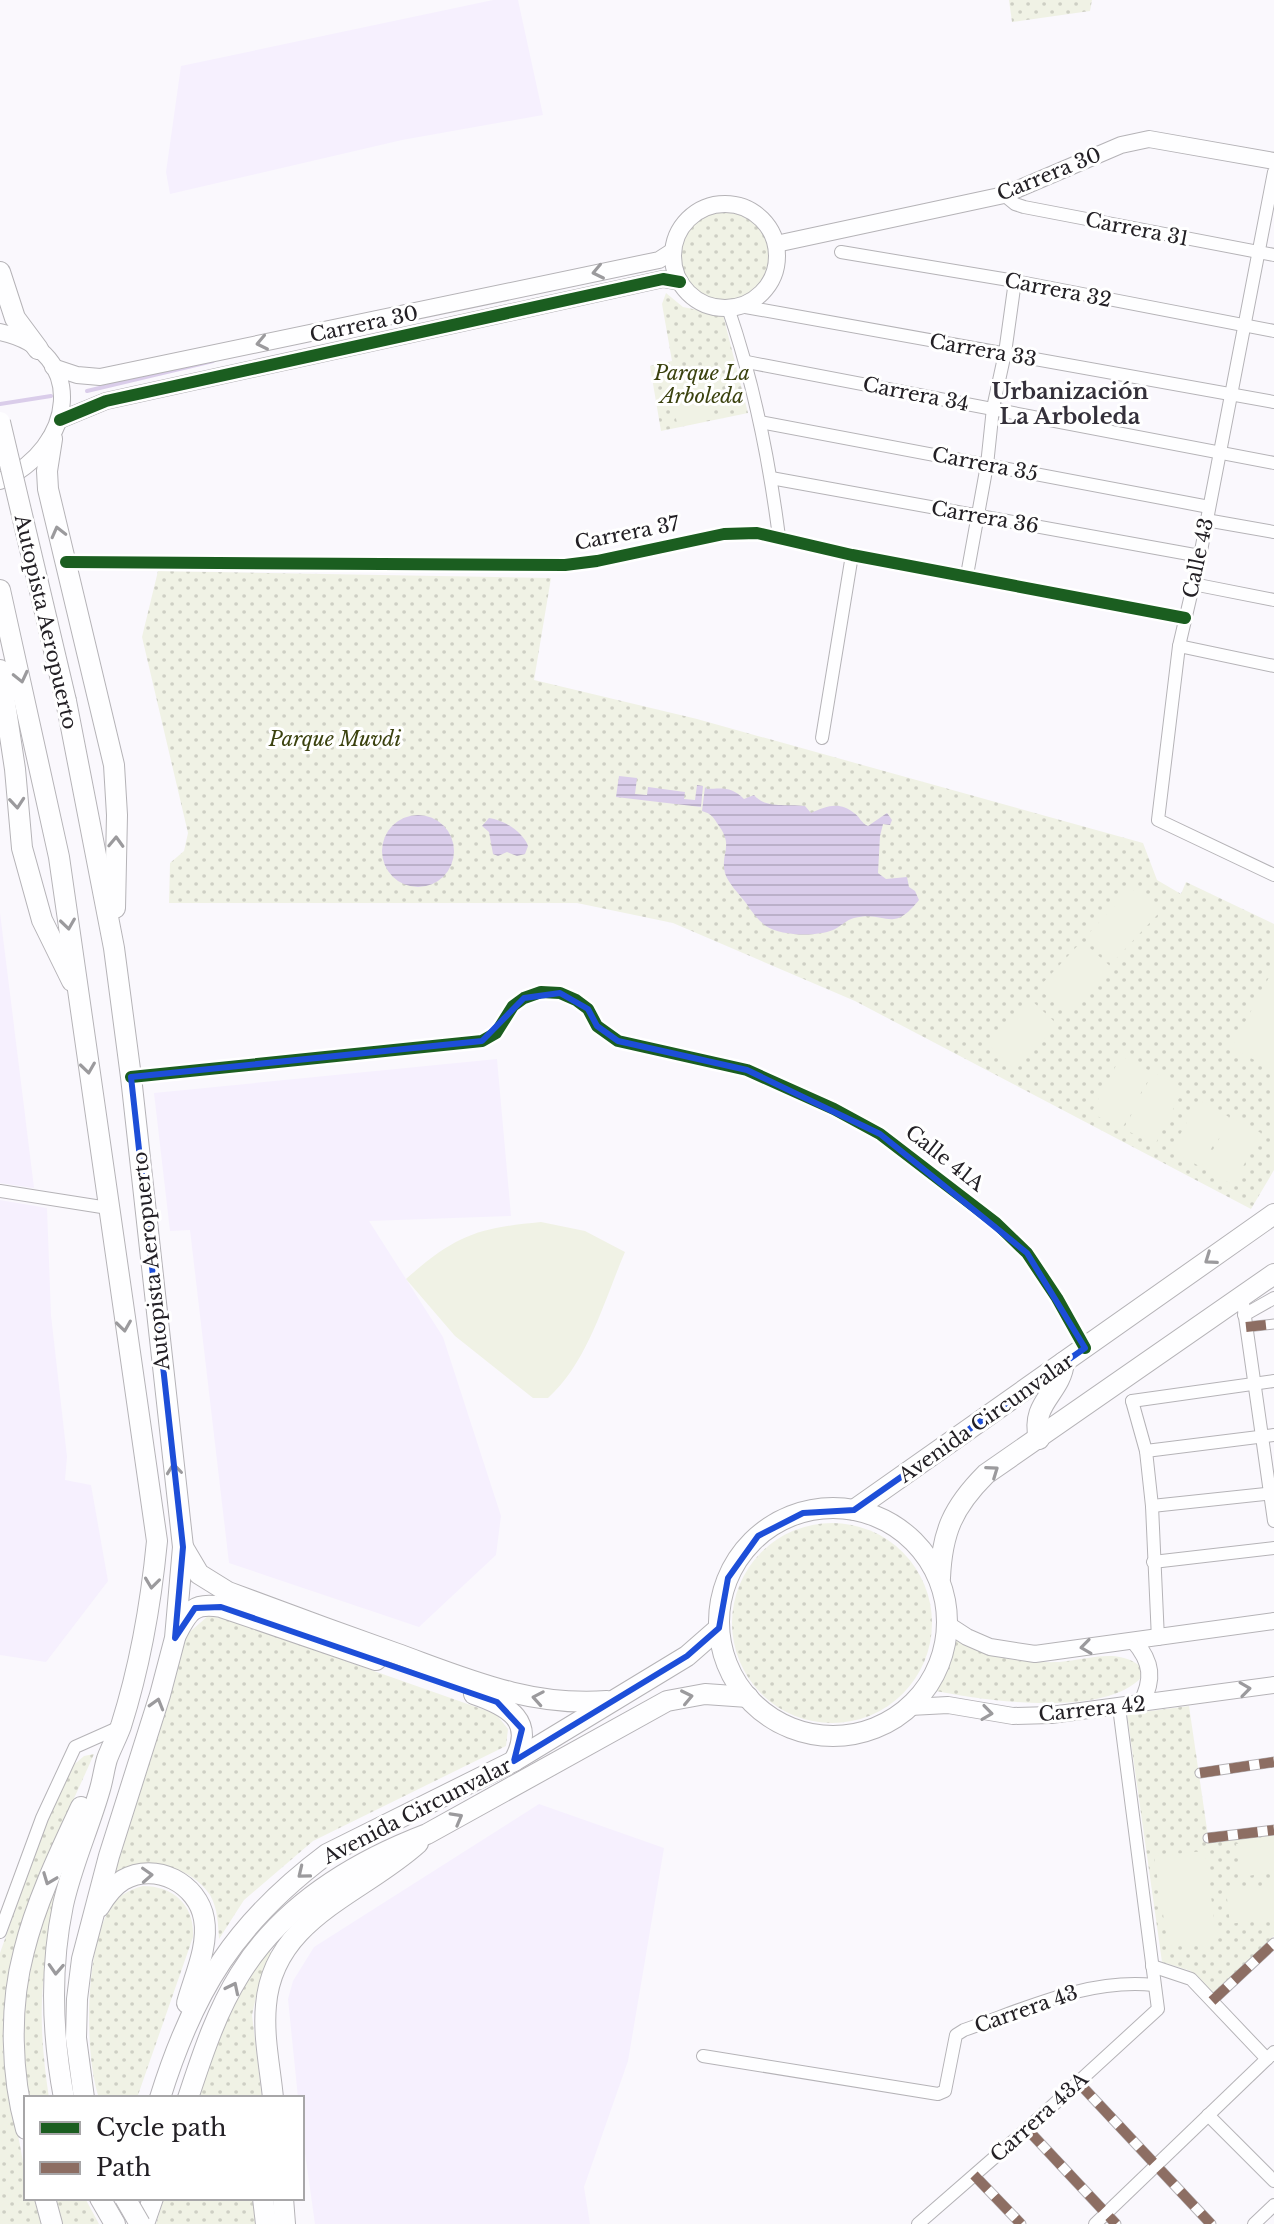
<svg xmlns="http://www.w3.org/2000/svg" width="1274" height="2224" font-family="'Libre Baskerville',serif">
<defs>
<pattern id="green-dots" width="8" height="8" patternUnits="userSpaceOnUse" patternTransform="scale(2)"><rect width="8" height="8" fill="#f0f2e5"/><path d="M2 2h.1M6 6h.1" fill="none" stroke="#cecfc4" stroke-width="1.8" stroke-linecap="round"/></pattern>
<pattern id="water-rules" width="6" height="5" patternUnits="userSpaceOnUse" patternTransform="scale(2)"><rect width="6" height="5" fill="#dacdea"/><path d="M0 2.5h6" fill="none" stroke="#bbb0c9"/></pattern>
</defs>
<rect width="100%" height="100%" fill="#faf8fd"/>
<g fill="#f6f0fe">
<path d="M493 0H518L543 115 402 140 170 194 166 172 181 66Z"/>
<path d="M0 913 34 1188 0 1183Z"/>
<path d="M497 1059 511 1216 369 1221 443 1337 501 1516 496 1555 419 1627 229 1563 190 1230 170 1231 154 1093Z"/>
<path d="M0 1200 47 1208 51 1315 67 1457 65 1480 91 1485 108 1581 46 1662 0 1655Z"/>
<path d="M539 1804 664 1848 628 2061 584 2187 590 2224H315L302 2132V2098H298L288 1999 293 1981 314 1947Z"/>
</g>
<g fill="url(#green-dots)">
<path d="M1009 0H1092L1090 11 1012 22Z"/>
<circle cx="725" cy="257" r="45"/>
<path d="M666 293 683 307 723 315 748 413 661 431 650 366 672 361 662 304Z"/>
<path d="M158 571 551 578 534 680 697 719 1143 843 1157 880 1181 894 1186 882 1274 924V1170L1251 1209 855 1001 673 923 577 903H169L170 863 184 851 188 833 142 637Z"/>
<circle cx="832" cy="1623" r="100"/>
<path d="M208 1616 226 1619 496 1714 508 1729 506 1746 313 1841 244 1900 219 1939C218 1924 218 1909 210 1895 197 1874 167 1862 143 1866 132 1868 122 1872 112 1875L185 1636Z"/>
<path d="M957 1639C981 1651 1001 1660 1029 1661 1041 1662 1055 1663 1067 1661 1092 1658 1119 1649 1140 1666L1142 1677C1104 1718 986 1701 936 1691L949 1668Z"/>
<path d="M1189 1706 1209 1843 1274 1834V1936L1210 1997 1191 1971 1162 1962 1127 1714Z"/>
<path d="M94 1754C55 1843 4 1937 3 2036 2 2092 26 2143 26 2198H34L41 2224H0V1953L45 1825 69 1769 84 1756Z"/>
<path d="M89 1802C73 1858 51 1917 44 1975 39 2016 43 2058 49 2098H26L21 2024 29 1954Z"/>
<path d="M143 1886C174 1886 195 1906 193 1937L137 2098H99C84 2055 85 1950 109 1910 117 1896 128 1890 143 1886Z"/>
<path d="M268 1950 272 1953 258 1988 252 2015 262 2098H191C214 2047 235 1995 268 1950Z"/>
<path d="M53 2198H85L99 2224H59Z"/>
<path d="M164 2198H253L257 2224H156Z"/>
</g>
<g fill="#f0f2e5">
<path d="M701 365 714 419 678 427 665 373Z"/>
<path d="M1131 888 1159 913 1115 960 1088 934Z"/>
<path d="M1082 941 1110 966 1066 1013 1038 988Z"/>
<path d="M1274 968V1070L1231 1048Z"/>
<path d="M1030 999 1058 1025 1015 1070 988 1044Z"/>
<path d="M1121 1056 1152 1072 1122 1129 1091 1113Z"/>
<path d="M1153 1072 1184 1088 1155 1145 1124 1129Z"/>
<path d="M1199 1100 1229 1117 1201 1167 1171 1151Z"/>
<path d="M1231 1117 1261 1133 1233 1185 1203 1168Z"/>
<path d="M541 1222 585 1231 625 1252C604 1301 588 1362 548 1398H533L455 1336 406 1279C455 1236 476 1228 541 1222Z"/>
<path d="M1274 1839V1872L1241 1877 1236 1844Z"/>
<path d="M1205 1851 1217 1941 1168 1946 1154 1856Z"/>
<path d="M1274 1885V1917L1230 1924 1226 1890Z"/>
</g>
<g fill="url(#water-rules)">
<path d="M619 776 637 778 635 794 647 795 648 787 685 792 684 799 695 800 697 785 703 786 701 807 616 797Z"/>
<path d="M705 787 707 789C724 788 732 787 744 799L754 795C767 810 787 803 805 806L811 813C826 806 840 801 854 813 860 817 861 823 868 826L887 813 892 820 890 825 883 824 880 836 878 873 886 879 907 877 909 887 915 891 919 900C891 935 887 910 854 918 846 920 840 927 833 930 816 937 781 936 766 926 759 921 751 911 746 903 740 895 727 882 725 873 720 853 734 847 719 826 713 817 712 814 702 811Z"/>
<circle cx="418" cy="851" r="36"/>
<path d="M489 818C504 820 523 832 528 846L525 854 517 856 507 852 498 856 493 854 489 832 482 826Z"/>
</g>
<g fill="none" stroke-linecap="round" stroke-linejoin="round">
<g stroke="#dacdea" stroke-width="4">
<path d="M87 391 213 361"/>
<path d="M0 404 51 396"/>
</g>
<g stroke="#b5b3b7" stroke-width="11">
<g id="pedestrian">
<path d="M1246 1327 1274 1324"/>
<path d="M1200 1773 1274 1762"/>
<path d="M1208 1838 1274 1830"/>
<path d="M1212 2001 1274 1943"/>
<path d="M1078 2082 1211 2224"/>
<path d="M1027 2129 1116 2224"/>
<path d="M974 2175 1021 2224"/>
</g>
</g>
<g stroke="#b5b3b7" stroke-width="14">
<g id="minor">
<path d="M1274 172 1200 556 1179 646 1158 820 1274 875"/>
<path d="M1004 195 1015 204 1024 207 1274 255"/>
<path d="M841 252 1015 281 1274 331"/>
<path d="M740 306 1274 402"/>
<path d="M728 308C754 383 769 458 779 537"/>
<path d="M747 362 1274 463"/>
<path d="M760 422 1209 507"/>
<path d="M771 478 1200 556"/>
<path d="M1206 520 1274 532"/>
<path d="M66 562 565 565 597 561 724 534 757 533 852 555 1185 618"/>
<path d="M967 575 987 465 993 408 1005 353 1015 281"/>
<path d="M1193 584 1274 600"/>
<path d="M1179 646 1274 666"/>
<path d="M822 738 852 555"/>
<path d="M131 1077 482 1041 496 1033 513 1006 524 998 541 992 560 993 576 1000 588 1009 597 1026 618 1041 747 1070 834 1109 880 1134 996 1223 1027 1253 1057 1298 1085 1348"/>
<path d="M0 1191 108 1208"/>
<path d="M1242 1296 1274 1521"/>
<path d="M1244 1315 1274 1298"/>
<path d="M1132 1401 1146 1451 1152 1506 1158 1639"/>
<path d="M1132 1401 1274 1381"/>
<path d="M1146 1451 1274 1435"/>
<path d="M1152 1506 1274 1493"/>
<path d="M1153 1562 1274 1548"/>
<path d="M0 1932 42 1818 75 1747 120 1727"/>
<path d="M1152 1966 1191 1979 1267 2059"/>
<path d="M703 2056 938 2094 945 2091 956 2035 964 2030C1025 2009 1088 1978 1154 1985"/>
<path d="M1208 2115 1274 2181"/>
<path d="M918 2224 1027 2129 1158 2009 1119 1707"/>
<path d="M1095 2224 1274 2052"/>
<path d="M1254 2224 1274 2205"/>
</g>
</g>
<g stroke="#b5b3b7" stroke-width="18">
<g id="tertiary">
<circle cx="725" cy="256" r="52"/>
<path d="M776 244 1004 195 1121 145 1149 139 1274 161"/>
<path d="M0 332C90 351 75 449 0 481"/>
<path d="M53 367 77 375 100 377 659 260 673 251"/>
<path d="M60 420 106 401 663 279 680 282"/>
<path d="M947 1624 967 1637 990 1647 1035 1654 1274 1621"/>
<path d="M1134 1641C1152 1662 1154 1679 1141 1704"/>
<path d="M910 1707 948 1705 1013 1716 1051 1715 1274 1685"/>
</g>
</g>
<g stroke="#b5b3b7" stroke-width="22">
<g id="trunk">
<path d="M0 272 15 318 38 349"/>
<path d="M52 439 47 471 48 489 114 765 117 815 115 908"/>
<path d="M0 590 59 857 157 1541C151 1603 140 1666 121 1726 117 1737 111 1748 107 1759 104 1769 103 1779 100 1789 89 1828 72 1864 63 1905 50 1968 52 2034 64 2098"/>
<path d="M0 670 15 769 22 848 42 920 72 981"/>
<path d="M66 701 114 948 131 1077 183 1547 175 1638 160 1695 109 1856 82 1959 77 1999 76 2038 84 2098"/>
<path d="M1039 1439C1030 1402 1061 1394 1064 1362"/>
<circle cx="833" cy="1622" r="114"/>
<path d="M854 1510 1274 1214"/>
<path d="M183 1547 199 1574 228 1592C284 1613 339 1633 395 1653 467 1679 529 1707 607 1701"/>
<path d="M940 1578C942 1532 953 1507 986 1474L1274 1274"/>
<path d="M176 1635C188 1611 194 1602 221 1607L376 1660"/>
<path d="M474 1694C509 1706 536 1721 514 1761"/>
<path d="M99 1907C105 1897 113 1886 123 1880 156 1861 198 1884 204 1919 209 1946 194 1977 187 2003"/>
<path d="M160 2098C194 1989 235 1923 327 1854L514 1761 687 1656 719 1628"/>
<path d="M188 2098C202 2056 216 2012 240 1974 282 1906 354 1862 427 1834L667 1701 705 1694 748 1697"/>
<path d="M273 2098C270 2067 263 2036 266 2005 273 1918 362 1894 418 1843"/>
<path d="M26 2129C11 2075 9 2007 24 1951 36 1902 59 1854 81 1807"/>
<path d="M45 2198 52 2224"/>
<path d="M100 2198 115 2224"/>
<path d="M263 2198 266 2224"/>
<path d="M283 2198 285 2224"/>
<path d="M144 2224 153 2198"/>
</g>
</g>
<use href="#pedestrian" stroke="#fefeff" stroke-width="9"/>
<use href="#minor" stroke="#fefeff" stroke-width="12"/>
<use href="#tertiary" stroke="#fefeff" stroke-width="16"/>
<use href="#trunk" stroke="#fefeff" stroke-width="20"/>
<g stroke="#b5b3b7" stroke-width="22" stroke-linecap="butt">
<g id="trunk-bridge">
<path d="M0 422 66 701"/>
<path d="M125 2198 140 2224"/>
</g>
</g>
<use href="#trunk-bridge" stroke="#fefeff" stroke-width="20"/>
<g stroke="#8d6e63" stroke-width="10" stroke-dasharray="20 10" stroke-linecap="butt">
<path d="M1246 1327 1274 1324"/>
<path d="M1200 1773 1274 1762"/>
<path d="M1208 1838 1274 1830"/>
<path d="M1212 2001 1274 1943"/>
<path d="M1078 2082 1211 2224"/>
<path d="M1027 2129 1116 2224"/>
<path d="M974 2175 1021 2224"/>
</g>
<g stroke="#fff" stroke-width="17">
<g id="cycleway">
<path d="M60 420 106 401 663 279 680 282"/>
<path d="M66 562 565 565 597 561 724 534 757 533 852 555 1185 618"/>
<path d="M131 1077 482 1041 496 1033 513 1006 524 998 541 992 560 993 576 1000 588 1009 597 1026 618 1041 747 1070 834 1109 880 1134 996 1223 1027 1253 1057 1298 1085 1348"/>
</g>
</g>
<use href="#cycleway" stroke="#1b5e20" stroke-width="12"/>
</g>
<defs><path id="oneway-chevron" d="M-2-3.5L2.5 0L-2 3.5" fill="none" stroke-width="1.6" stroke-linecap="round" stroke-linejoin="round" transform="scale(2)"/></defs>
<g stroke="#9b9a9d">
<use href="#oneway-chevron" transform="translate(598 272) rotate(168)"/>
<use href="#oneway-chevron" transform="translate(262 343) rotate(168)"/>
<use href="#oneway-chevron" transform="translate(58 532) rotate(-104)"/>
<use href="#oneway-chevron" transform="translate(21 677) rotate(77)"/>
<use href="#oneway-chevron" transform="translate(17 803) rotate(85)"/>
<use href="#oneway-chevron" transform="translate(116 842) rotate(-88)"/>
<use href="#oneway-chevron" transform="translate(68 924) rotate(82)"/>
<use href="#oneway-chevron" transform="translate(88 1068) rotate(82)"/>
<use href="#oneway-chevron" transform="translate(1210 1259) rotate(145)"/>
<use href="#oneway-chevron" transform="translate(124 1326) rotate(82)"/>
<use href="#oneway-chevron" transform="translate(174 1469) rotate(-96)"/>
<use href="#oneway-chevron" transform="translate(993 1471) rotate(-35)"/>
<use href="#oneway-chevron" transform="translate(152 1583) rotate(97)"/>
<use href="#oneway-chevron" transform="translate(1086 1647) rotate(172)"/>
<use href="#oneway-chevron" transform="translate(1245 1689) rotate(-8)"/>
<use href="#oneway-chevron" transform="translate(687 1697) rotate(-12)"/>
<use href="#oneway-chevron" transform="translate(538 1698) rotate(-170)"/>
<use href="#oneway-chevron" transform="translate(157 1704) rotate(-74)"/>
<use href="#oneway-chevron" transform="translate(987 1713) rotate(8)"/>
<use href="#oneway-chevron" transform="translate(457 1818) rotate(-29)"/>
<use href="#oneway-chevron" transform="translate(303 1873) rotate(141)"/>
<use href="#oneway-chevron" transform="translate(147 1875) rotate(-3)"/>
<use href="#oneway-chevron" transform="translate(49 1879) rotate(111)"/>
<use href="#oneway-chevron" transform="translate(56 1969) rotate(93)"/>
<use href="#oneway-chevron" transform="translate(233 1988) rotate(-64)"/>
</g>
<path fill="none" stroke="#1d4ed8" stroke-width="6" stroke-linejoin="round" d="M560 993 588 1009 597 1026 618 1041 747 1070 880 1134 1027 1253 1085 1348 854 1510 803 1513 758 1536 728 1578 719 1628 687 1656 514 1761 522 1729 497 1702 221 1607 195 1608 175 1638 183 1547 131 1077 482 1041 524 998Z"/>
<g text-anchor="middle" stroke-width="6" stroke-linejoin="round" paint-order="stroke">
<g font-size="20" fill="#232025" stroke="#fff">
<text transform="translate(1049 174) rotate(-22)" y="7">Carrera 30</text>
<text transform="translate(1137 229) rotate(11)" y="7">Carrera 31</text>
<text transform="translate(1058 290) rotate(11)" y="7">Carrera 32</text>
<text transform="translate(364 324) rotate(-12)" y="7">Carrera 30</text>
<text transform="translate(983 350) rotate(10)" y="7">Carrera 33</text>
<text transform="translate(916 394) rotate(11)" y="7">Carrera 34</text>
<text transform="translate(985 464) rotate(11)" y="7">Carrera 35</text>
<text transform="translate(985 517) rotate(10)" y="7">Carrera 36</text>
<text transform="translate(627 533) rotate(-11)" y="7">Carrera 37</text>
<text transform="translate(1198 558) rotate(-78)" y="7">Calle 43</text>
<text transform="translate(46 622) rotate(77)" y="7">Autopista Aeropuerto</text>
<text transform="translate(945 1158) rotate(38)" y="7">Calle 41A</text>
<text transform="translate(151 1261) rotate(-96)" y="7">Autopista Aeropuerto</text>
<text transform="translate(986 1418) rotate(-35)" y="7">Avenida Circunvalar</text>
<text transform="translate(1092 1709) rotate(-6)" y="7">Carrera 42</text>
<text transform="translate(417 1811) rotate(-27)" y="7">Avenida Circunvalar</text>
<text transform="translate(1026 2009) rotate(-19)" y="7">Carrera 43</text>
<text transform="translate(1039 2117) rotate(-42)" y="7">Carrera 43A</text>
</g>
<g font-size="20" font-style="italic" fill="#3b420f" stroke="#fff">
<text x="702" y="380">Parque La<tspan x="702" dy="23">Arboleda</tspan></text>
<text x="335" y="746">Parque Muvdi</text>
</g>
<g font-size="22" font-weight="bold" fill="#34303a" stroke="#fff">
<text x="1070" y="399">Urbanización<tspan x="1070" dy="25">La Arboleda</tspan></text>
</g>
</g>
<rect x="24" y="2096" width="280" height="104" fill="#ffffff" stroke="#a7a6a8" stroke-width="2"/>
<rect x="40" y="2122" width="40" height="12" fill="#1b5e20" stroke="#a7a6a8" stroke-width="2"/>
<text x="96" y="2136" font-size="24" fill="#232025">Cycle path</text>
<rect x="40" y="2162" width="40" height="12" fill="#8d6e63" stroke="#a7a6a8" stroke-width="2"/>
<text x="96" y="2176" font-size="24" fill="#232025">Path</text>
</svg>
